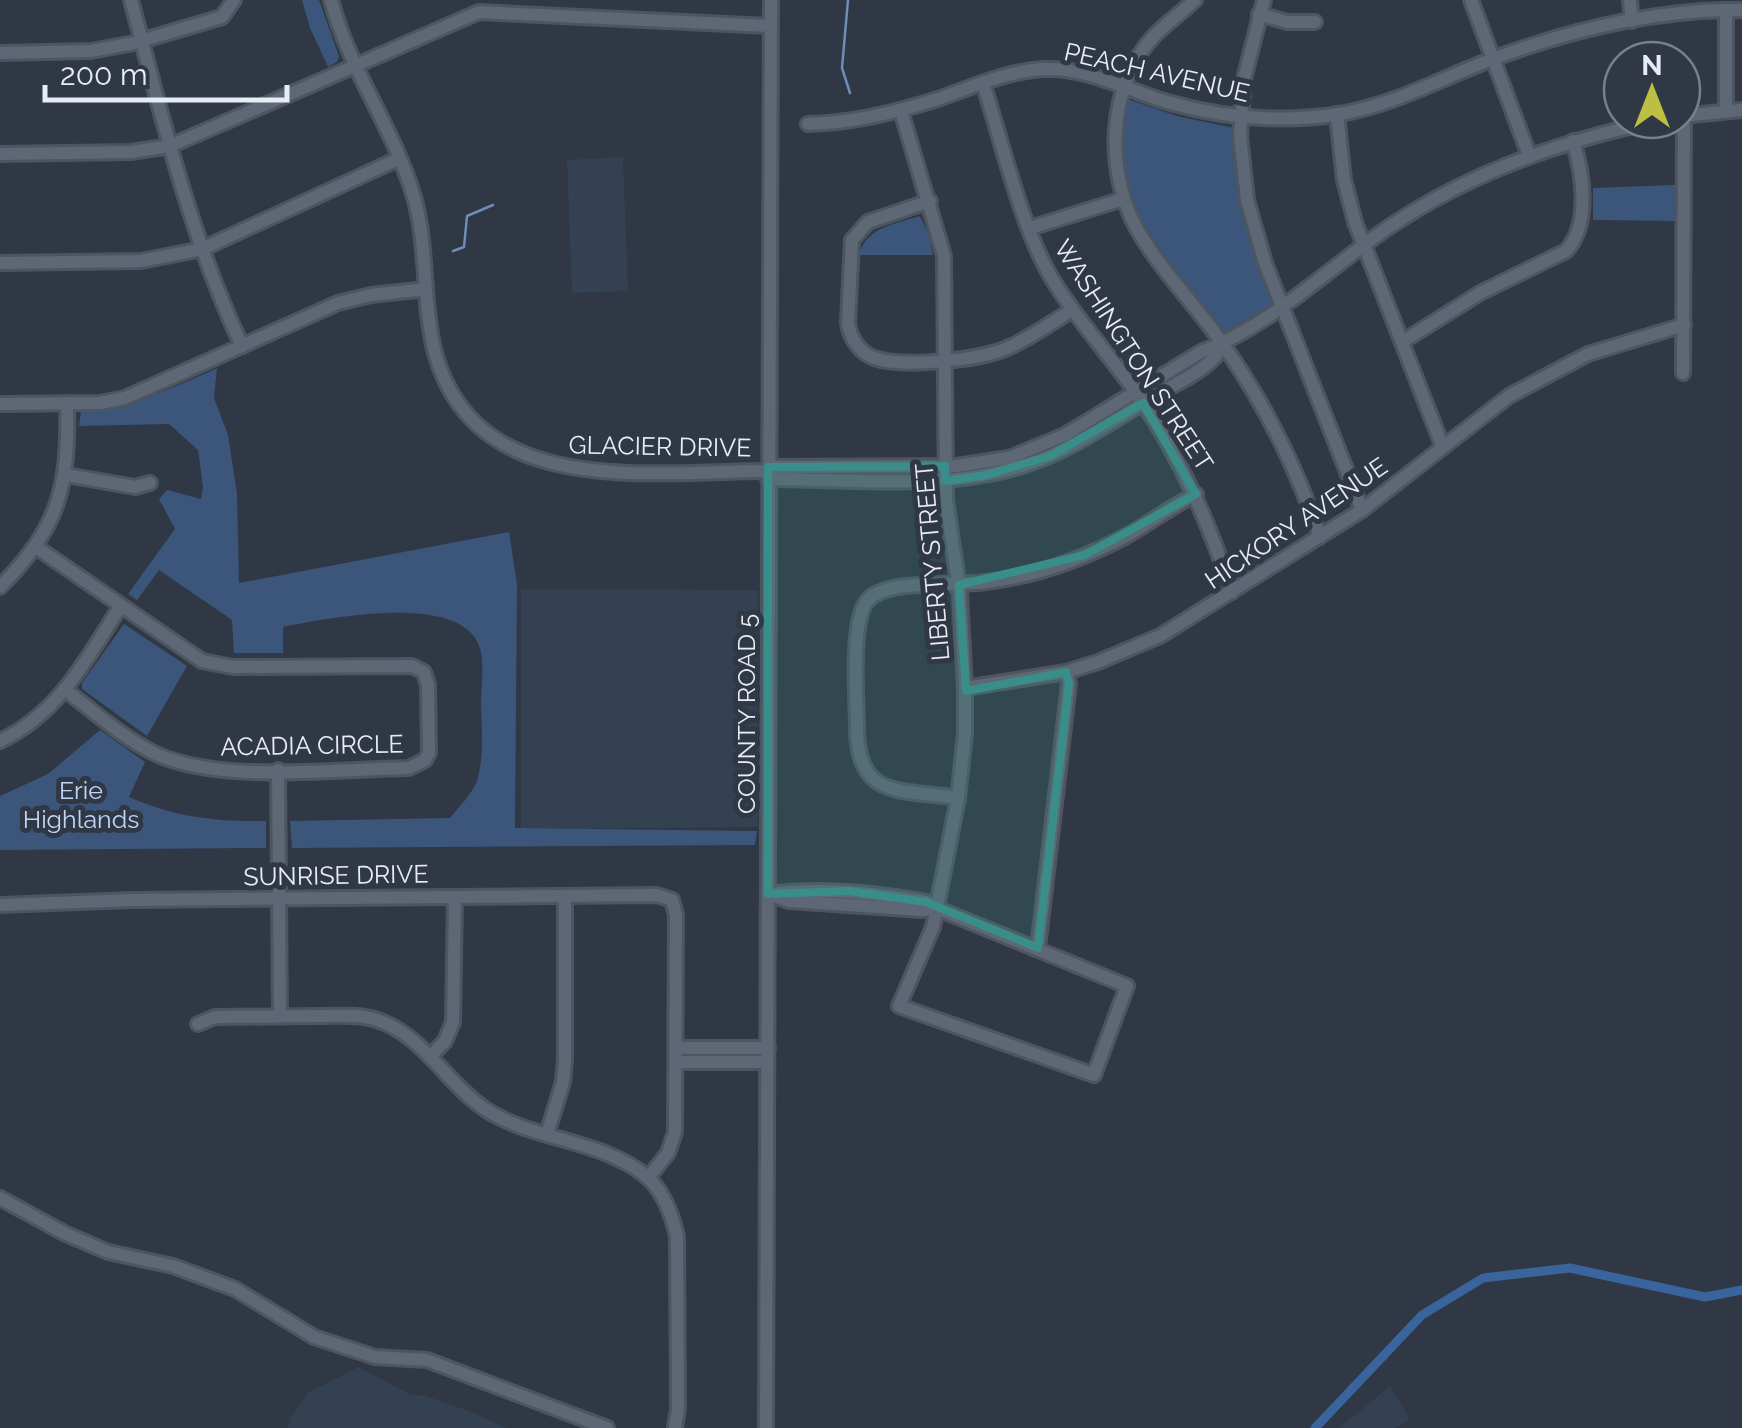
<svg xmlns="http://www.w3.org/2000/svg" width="1742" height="1428" font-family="Raleway,sans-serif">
<rect width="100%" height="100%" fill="#2f3844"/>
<g fill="#344152">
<path d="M623 157 628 291 572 293 567 160Z"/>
<path d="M521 589 758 590V827L521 829Z"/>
<path d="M358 1367 410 1394 426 1396 474 1413 506 1428H288L290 1418 309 1392Z"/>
<path d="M1390 1386 1410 1419 1395 1428H1339Z"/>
</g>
<g fill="#3b567a">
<path d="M302 0H319L339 56 337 62 328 67 310 28Z"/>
<path d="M1127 99 1177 116 1234 128 1243 210 1274 301 1271 308 1229 335 1222 334C1162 256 1104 205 1127 99Z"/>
<path d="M1675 185V221L1593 220V188Z"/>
<path d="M920 216 929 235 933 255H859C866 227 895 224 920 216Z"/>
<path d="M217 368 214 398 228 435 237 494 239 583 509 532 517 584 515 828 757 831 755 845 292 848 290 821 450 818C458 808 472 794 477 781 484 757 482 730 481 705 481 689 484 668 481 652 468 589 325 619 283 627V653H234L232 620 159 570 137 600 128 594 175 529 159 499 167 490 201 499 203 487 198 450 169 424 79 426 81 412C131 407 171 389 217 368Z"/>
<path d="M124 624 187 666 147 736 82 689V683Z"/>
<path d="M100 730 145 762 129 797C174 817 217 822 266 821V848L0 850V796L48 774Z"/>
</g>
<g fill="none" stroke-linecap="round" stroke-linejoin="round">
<g stroke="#6e8db7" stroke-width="2.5">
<path d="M848 0 842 68 850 93"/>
<path d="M453 251 464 247 467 216 493 205"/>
</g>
<path stroke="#3a649c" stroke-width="9" d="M1315 1428 1422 1315 1483 1278 1570 1268 1705 1297 1742 1290"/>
<g stroke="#4d555f" stroke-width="18">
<g id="minor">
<path d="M131 0C162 117 190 236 242 346"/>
<path d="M331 0C349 69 394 129 414 197 428 246 422 299 434 349 473 501 649 471 768 471"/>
<path d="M1195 0C1182 12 1167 23 1155 35 1107 85 1105 171 1137 229 1161 271 1197 306 1224 346 1265 404 1297 469 1320 537"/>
<path d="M1264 0 1244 79 1240 135 1247 200 1265 263 1362 510"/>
<path d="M1471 0 1529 155"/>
<path d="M1630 0 1632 21"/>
<path d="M1259 14 1287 22H1315"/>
<path d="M0 53 91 51 134 43 222 17 234 0"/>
<path d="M983 83C1002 142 1021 226 1051 277 1077 321 1113 358 1141 400 1182 460 1209 524 1232 592"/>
<path d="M1726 110V10H1742"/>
<path d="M1337 114 1344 180 1355 222 1442 445"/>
<path d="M1682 116 1742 110"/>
<path d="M808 124C854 123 898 112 941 98 974 86 1009 71 1043 69 1088 67 1126 90 1167 102 1223 118 1282 123 1340 114 1393 105 1440 79 1490 60 1564 32 1646 12 1726 10"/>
<path d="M0 154 131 152 170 146 479 12 771 26"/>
<path d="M930 201 868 222 852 240 848 323C850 338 859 352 874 358 903 368 977 360 1005 349 1029 339 1051 323 1072 310"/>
<path d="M1030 228 1123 199"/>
<path d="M0 263 141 261 202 249 398 159"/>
<path d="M1402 342 1480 293 1566 251C1591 224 1583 173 1573 141"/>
<path d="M1683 373 1684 116"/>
<path d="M0 404 100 403 125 398 338 303 371 295 426 289"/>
<path d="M768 467 956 466 1009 458 1065 435 1201 352C1266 327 1317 279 1372 239 1458 176 1557 142 1660 120"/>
<path d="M66 475 135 487 150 483"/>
<path d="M768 479C851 479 949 491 1028 464 1072 450 1110 422 1150 399 1173 384 1211 370 1223 345"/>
<path d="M36 547 202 661 233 667 412 666 424 672 428 685 429 753 425 760 409 768C337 769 219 784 154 753 121 737 94 711 65 690"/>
<path d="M0 587C60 526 69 487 67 403"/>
<path d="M965 688 1066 672 1098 662 1160 636 1362 510 1509 396 1588 354 1684 325"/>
<path d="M0 741C58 714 87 659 120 607"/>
<path d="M278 770 280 1016"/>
<path d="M958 798C902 789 857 800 857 728 857 700 850 619 868 600 888 578 955 587 986 582 1036 576 1086 558 1130 534 1152 521 1173 506 1196 494"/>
<path d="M768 894C821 887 873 892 926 902L936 908 1127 986 1094 1075 899 1006 933 927 958 798 965 734V688L960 594 946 500 944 256 901 111"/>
<path d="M771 895 789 901 922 910 936 908"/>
<path d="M0 905 133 900 657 895 672 900 676 915 675 1132 668 1153 648 1178"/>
<path d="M1038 948 1069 684 1066 672"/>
<path d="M198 1024 215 1017C250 1017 286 1016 321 1016 339 1016 357 1014 374 1019 421 1032 446 1083 485 1109 533 1141 601 1139 646 1176 663 1190 672 1215 677 1236L678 1409 675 1428"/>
<path d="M676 1048H768"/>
<path d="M430 1057 445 1041 453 1022 455 897"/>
<path d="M676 1062H767"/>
<path d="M547 1134 563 1082 565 1060V896"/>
<path d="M0 1198 64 1233 108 1252 173 1266 235 1289 314 1337 375 1357 427 1360 607 1428"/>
<path d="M766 1428 771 0"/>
</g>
</g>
<use href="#minor" stroke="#5d6775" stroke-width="12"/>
</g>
<path fill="#3a8e89" fill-opacity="0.2" stroke="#3a8e89" stroke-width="8" stroke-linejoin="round" d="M1143 403 1196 494 1085 555 959 585 966 691 1066 672 1069 684 1038 948 926 902 849 891 768 894V467L945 466V481L986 475 1050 456Z"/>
<g text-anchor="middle" stroke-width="10" stroke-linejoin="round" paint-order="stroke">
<g font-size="25" fill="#e8edf5" stroke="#2f3844">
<text transform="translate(1157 72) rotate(13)" y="9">PEACH AVENUE</text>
<text transform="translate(1134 355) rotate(57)" y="9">WASHINGTON STREET</text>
<text transform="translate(660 446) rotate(1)" y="9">GLACIER DRIVE</text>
<text transform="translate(1296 523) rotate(-34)" y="9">HICKORY AVENUE</text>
<text transform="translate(932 562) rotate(-95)" y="9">LIBERTY STREET</text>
<text transform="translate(746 714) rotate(-90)" y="9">COUNTY ROAD 5</text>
<text transform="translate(312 745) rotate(-1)" y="9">ACADIA CIRCLE</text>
<text transform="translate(336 875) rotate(-1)" y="9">SUNRISE DRIVE</text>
</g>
<g font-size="25" fill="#bed6f7" stroke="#2f3844">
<text x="81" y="799">Erie<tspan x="81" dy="29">Highlands</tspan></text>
</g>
</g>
<g transform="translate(1652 90)"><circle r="48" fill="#2f3844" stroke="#79808b" stroke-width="2.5"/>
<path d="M0-8L18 38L0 25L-18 38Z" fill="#bdbf43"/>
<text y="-15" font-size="28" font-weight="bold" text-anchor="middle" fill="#e8edf5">N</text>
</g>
<path d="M45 85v15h242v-15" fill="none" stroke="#e8edf5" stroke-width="5"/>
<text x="60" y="85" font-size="30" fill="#e8edf5" stroke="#2f3844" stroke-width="8" paint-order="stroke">200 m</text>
</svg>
